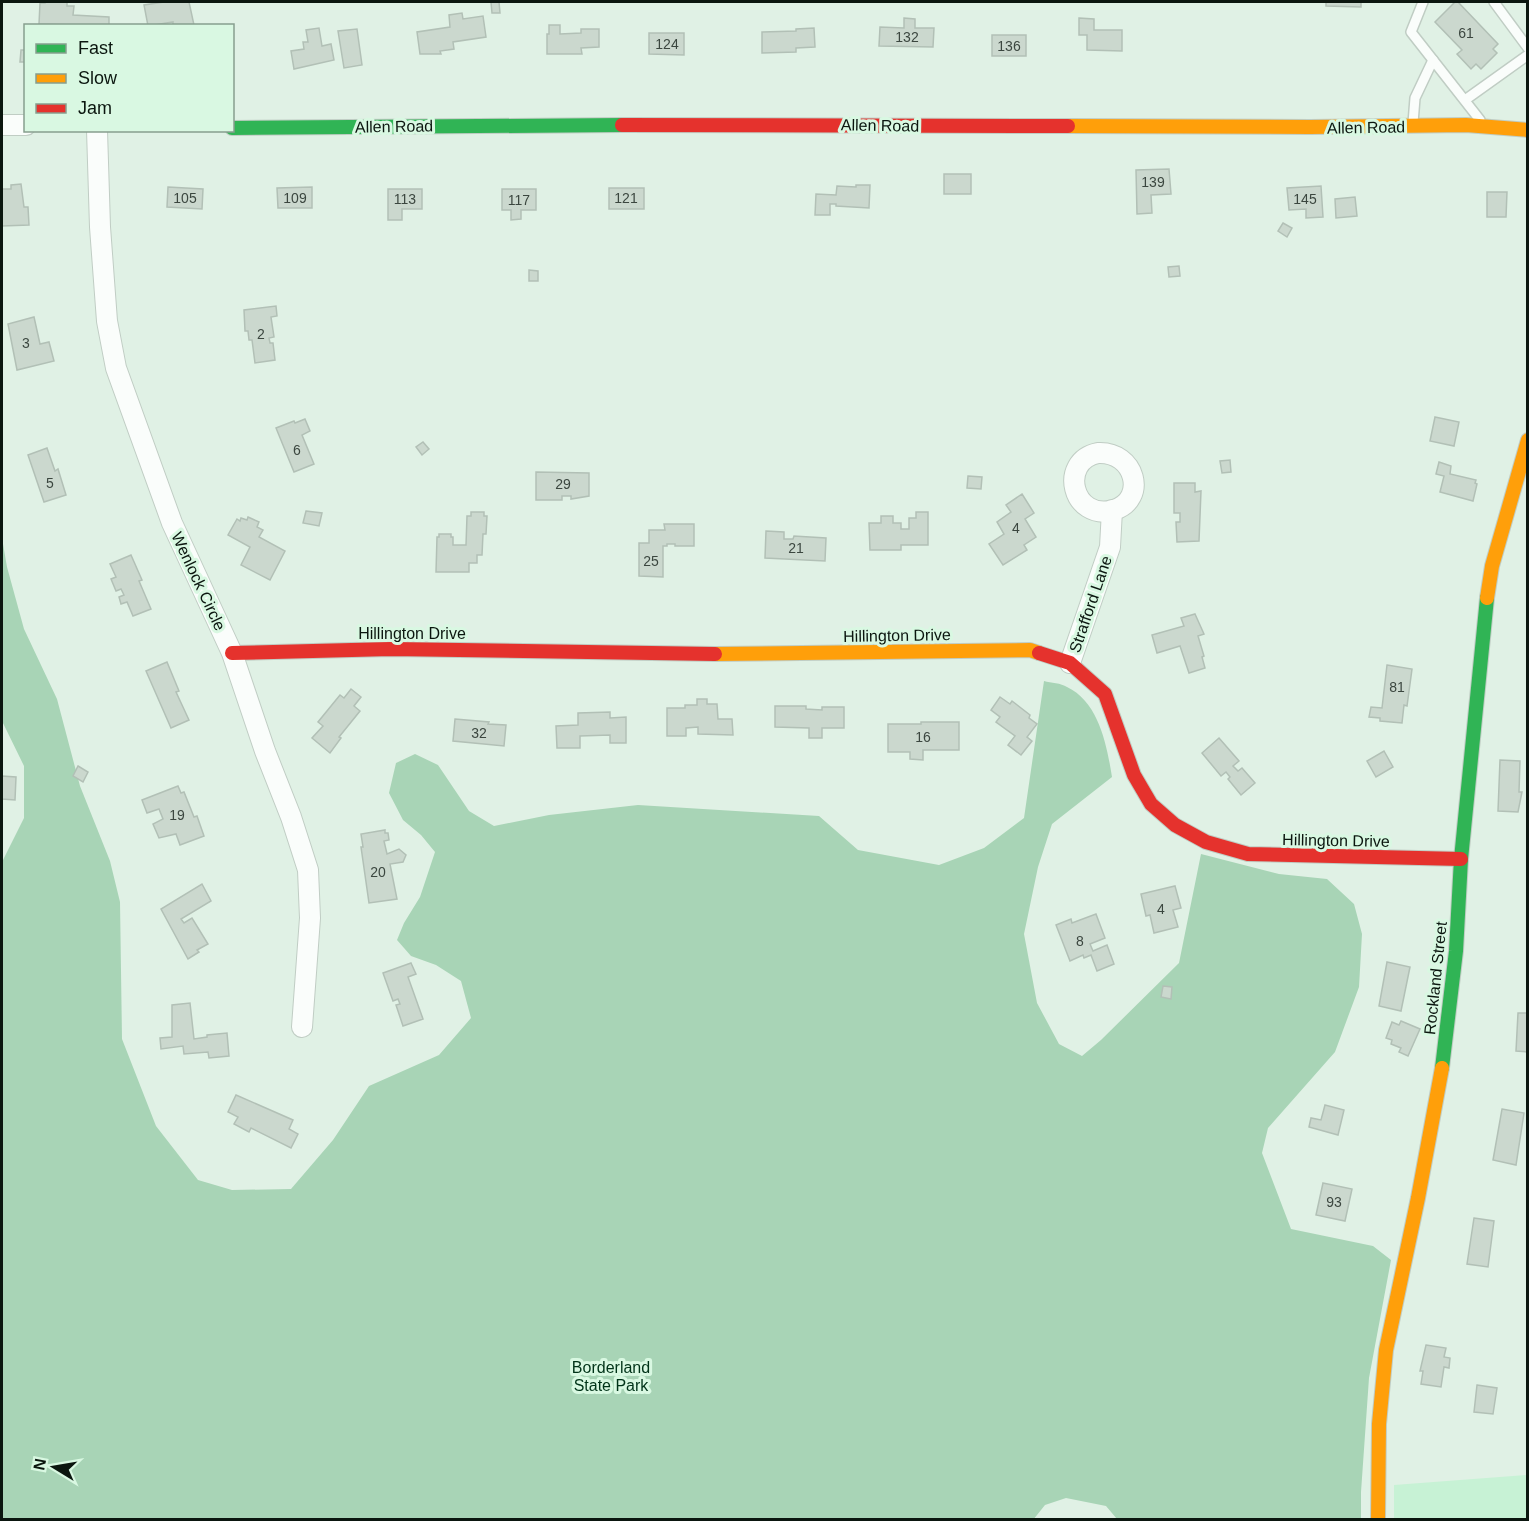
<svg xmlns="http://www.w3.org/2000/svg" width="1529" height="1521" font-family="Arial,sans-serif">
<rect width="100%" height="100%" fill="#e0f1e5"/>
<path fill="#c7f2d5" d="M1527 1475V1519H1394V1485Z"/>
<path fill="#a8d4b6" d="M2 538 7 567 24 629 57 699 80 786 110 861 120 902 122 1039 156 1126 198 1180 232 1190 291 1189 333 1140 369 1086 439 1055 471 1018 461 981 436 965 411 956 397 940 404 923 420 897 435 852 421 835 403 820 389 793 396 763 415 754 438 765 469 811 494 826 549 815 638 805 819 816 858 850 939 865 984 848 1024 818 1044 681C1051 683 1061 683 1067 687 1099 702 1107 746 1112 777L1052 824 1038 867 1024 934 1037 1003 1059 1044 1082 1056 1101 1040 1179 963 1201 854 1279 874 1327 879 1354 904 1362 934 1359 987 1335 1052 1268 1128 1262 1153 1291 1229 1373 1246 1391 1260 1369 1378 1361 1492V1519H1117L1106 1506 1066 1498 1045 1505 1033 1520 2 1519V862L24 818V766L2 721Z"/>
<g fill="#cbd8ce" stroke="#b2c0b6" stroke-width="1.5">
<path d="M45 2H67V6H74L73 15 109 17V26L39 24 40 3H45Z"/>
<path d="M164 2H189L194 25 173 26V22L148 26 144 5Z"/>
<path d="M491 2H499L500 13H492Z"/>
<path d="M1326 2H1361V7L1326 6Z"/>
<path d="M1455 2H1458L1498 44 1493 49 1497 53 1481 69 1476 64 1471 69 1457 54 1462 50 1435 22Z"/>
<path d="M462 13 463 19 483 16 486 37 453 42 454 49 440 51 441 54H420L417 32 450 27 449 15Z"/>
<path d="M904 18 915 19V28H934L933 47 879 46 880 27 904 28Z"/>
<path d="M1079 18 1094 19V30H1122V51L1087 50V35H1079Z"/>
<path d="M549 25H560V34L581 33V29H599V47L581 48 582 54H547V34H549Z"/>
<path d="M319 28 322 46 331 44 334 60 294 69 291 51 304 49 303 42H308L306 30Z"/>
<path d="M814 28 815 47 796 48V52L762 53V32L796 31V29Z"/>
<path d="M357 29 362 65 344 68 338 31Z"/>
<path d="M649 33H684V55L649 54Z"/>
<rect x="992" y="35" width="34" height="21"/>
<path d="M21 50H26V62H20Z"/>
<path d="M1169 169 1171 194 1151 195 1152 213 1137 214 1136 170Z"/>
<rect x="944" y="174" width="27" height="20"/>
<path d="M21 184 24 207H28L29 225 2 226V189H11V185Z"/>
<path d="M856 185H870L869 208 836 206V204H830V215H815L816 194 836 195 837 186 856 187Z"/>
<path d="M1321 186 1323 217 1306 218V209L1289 210 1287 188Z"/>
<path d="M168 187 203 189 202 209 167 207Z"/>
<path d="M312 187V208H278L277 188Z"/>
<rect x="609" y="188" width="35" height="21"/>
<path d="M388 189H422V209H402V220H388Z"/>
<path d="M502 189H536V210H521V219L511 220V210H502Z"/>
<path d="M1487 192H1507L1506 217H1487Z"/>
<path d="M1355 197 1357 216 1336 218 1335 199Z"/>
<path d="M1283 223 1292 228 1287 237 1278 231Z"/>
<path d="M1179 266 1180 276 1169 277 1168 267Z"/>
<path d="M529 270 538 271V281H529Z"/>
<path d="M276 306 277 316 271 317 274 337 269 338 270 343H273L275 360 255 363 252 340H249L248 331H245L244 310Z"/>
<path d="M34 317 40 344 49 342 54 361 17 370 8 324Z"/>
<path d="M1435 417 1459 422 1454 446 1430 441Z"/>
<path d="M305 419 310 431 302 435 314 464 294 472 276 428 294 421 295 423Z"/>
<path d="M423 442 429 449 422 455 416 447Z"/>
<path d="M47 448 55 471 58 469 66 495 44 502 28 455Z"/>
<path d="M1230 460 1231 472 1222 473 1220 461Z"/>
<path d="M1439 462 1451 466 1450 474 1476 480 1475 483 1477 484 1473 501 1440 492 1444 476 1436 474Z"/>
<path d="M536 472 589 473V496L571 499V496H562V500H536Z"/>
<path d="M968 476 982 477 981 489 967 488Z"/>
<path d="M1174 483H1195V492L1201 491 1199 541 1177 542 1176 522H1180V513H1174Z"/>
<path d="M1022 494 1034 513 1025 519 1036 537 1024 545 1027 550 1003 565 989 544 1004 534 997 522 1011 512 1006 505Z"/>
<path d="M306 511 322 513 319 526 303 523Z"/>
<path d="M471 512H484V516H487L486 534H483L482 555H477V563H469V572H436L437 537H439V534H451V537H453V545H466L467 516H471Z"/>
<path d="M916 512H928V545H901V550H870L869 523H881V516H893V523H901V529H909V518H916Z"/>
<path d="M248 517 259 522 257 527 263 530 259 537 285 551 270 580 241 565 250 547 228 535 237 519 240 521 241 518 247 520Z"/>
<path d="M664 524H694V546H675V544H667V546H663V577L639 576V543H649V530H665Z"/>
<path d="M766 531 784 532V539H793L794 536 826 538 825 561 765 558Z"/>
<path d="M131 555 142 580 139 581 151 609 133 616 127 602 121 604 119 597 124 595 121 589 116 591 111 579 116 577 110 564Z"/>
<path d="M1195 614 1204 634 1198 636 1204 656 1202 657 1205 668 1189 673 1180 646 1157 653 1152 635 1184 626 1181 618Z"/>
<path d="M167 662 179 691 176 692 189 720 171 728 146 671Z"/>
<path d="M1387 665 1412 669 1407 706 1404 705 1402 723 1380 721V718L1369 717 1371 707 1382 708Z"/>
<path d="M351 689 361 697 354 706 360 711 339 737 341 738 330 753 312 738 323 726 318 722 340 695 344 698Z"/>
<path d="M1000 697 1010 704 1012 701 1030 715 1029 718 1037 724 1027 737 1032 741 1021 755 1008 745 1015 736 996 722 1000 717 991 710Z"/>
<path d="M697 699H707V704H717L718 719H732L733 735 698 734V727L686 728V736H667V708H685V705H697Z"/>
<path d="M775 706H806V709L822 710V707H844V728H822V738H809V728L775 727Z"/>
<path d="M610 712V718L626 717V743H610V735L580 736V748H557L556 726 578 725V713Z"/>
<path d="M455 719 489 722 488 724 506 725 504 746 453 741Z"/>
<path d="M921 722H959V750H923V760L910 759V752H888V724H921Z"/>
<path d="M1219 738 1239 761 1233 766 1238 771 1242 768 1255 783 1241 795 1228 779 1230 777 1226 772 1221 776 1202 753Z"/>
<path d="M1384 751 1393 767 1376 777 1367 761Z"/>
<path d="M1500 760 1520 761 1519 792H1522L1518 812 1498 811Z"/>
<path d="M78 766 88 772 83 782 73 776Z"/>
<path d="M2 776 16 777 15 800 2 799Z"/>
<path d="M178 786 181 793 184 792 194 817 197 816 204 836 180 845 176 834 159 838 153 824 163 819 159 809 147 813 142 800Z"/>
<path d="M385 830V833H388L389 840 384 841 387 854 399 849 406 855 403 862 390 864 397 899 369 903 361 847H363L361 834Z"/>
<path d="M202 884 211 901 181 919 184 923 192 918 208 944 197 950 199 952 188 959 161 909Z"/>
<path d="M1175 886 1181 908 1173 910 1178 927 1154 933 1150 915 1146 916 1141 894Z"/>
<path d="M1096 914 1105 938 1090 944 1093 951 1107 945 1114 964 1097 971 1091 955 1084 958 1083 955 1070 961 1056 925 1071 919 1072 923Z"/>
<path d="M1387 962 1410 967 1401 1011 1379 1006Z"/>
<path d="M411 963 416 974 408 977 423 1019 403 1026 396 1005 400 1004 398 999 393 1001 383 973Z"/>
<path d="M1163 986 1172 987 1171 999 1161 997Z"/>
<path d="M190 1003 194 1039 207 1037V1035L227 1033 229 1056 209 1058 208 1052 184 1054 183 1046 161 1049 160 1038 172 1037V1005Z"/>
<path d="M1518 1013H1528V1052L1516 1051Z"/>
<path d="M1401 1021 1420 1029 1408 1056 1399 1052 1401 1048 1391 1044 1392 1040 1386 1038 1392 1022 1399 1025Z"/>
<path d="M236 1095 293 1120 289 1129 298 1134 291 1148 251 1128 249 1132 234 1124 238 1117 228 1112Z"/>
<path d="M1325 1105 1344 1110 1338 1135 1309 1127 1311 1118 1321 1120Z"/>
<path d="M1502 1109 1524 1113 1516 1165 1493 1160Z"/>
<path d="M1323 1183 1352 1189 1345 1221 1316 1215Z"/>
<path d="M1474 1218 1494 1221 1488 1267 1467 1264Z"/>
<path d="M1426 1345 1446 1348 1444 1357 1450 1358 1449 1368 1444 1367 1441 1387 1421 1384 1423 1371H1420Z"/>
<path d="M1477 1385 1497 1388 1493 1414 1474 1412Z"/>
</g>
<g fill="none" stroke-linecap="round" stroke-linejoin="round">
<g stroke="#c0cdc4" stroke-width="12">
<g id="lane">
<path d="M1423 2 1411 32 1480 120"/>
<path d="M1494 2 1528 48"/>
<path d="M1465 100 1528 55"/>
<path d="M1413 123 1415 98 1433 60"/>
</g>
</g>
<g stroke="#c0cdc4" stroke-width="22">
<g id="street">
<path d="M2 125H26"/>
<path d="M97 130 100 227 107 321 116 368 172 523 232 653 265 751 291 817 308 870 310 918 302 1027"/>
<path d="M1098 453C1135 451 1148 499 1114 510 1072 522 1058 461 1098 453Z"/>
<path d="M1070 663 1110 547 1112 510"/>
</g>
</g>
<g stroke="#c0cdc4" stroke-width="16">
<g id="fast">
<path d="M232 128 622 125"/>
<path d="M1442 1068 1456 951 1461 859 1487 598"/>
</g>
</g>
<g stroke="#c0cdc4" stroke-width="16">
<g id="slow">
<path d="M1068 126 1310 127 1466 125 1528 130"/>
<path d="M1487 598 1492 566 1528 440"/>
<path d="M715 654 1030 650 1039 653"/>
<path d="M1378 1520 1379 1424 1386 1350 1418 1198 1442 1068"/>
</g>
</g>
<g stroke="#c0cdc4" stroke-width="16">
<g id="jam">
<path d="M622 125 1068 126"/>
<path d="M232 653 391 649 715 654"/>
<path d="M1039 653 1070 663 1105 694 1134 775 1151 804 1175 825 1206 842 1248 854 1461 859"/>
</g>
</g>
<use href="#lane" stroke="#fafdfb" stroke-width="9"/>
<use href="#street" stroke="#fafdfb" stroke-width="20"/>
<use href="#fast" stroke="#30b455" stroke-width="14"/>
<use href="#slow" stroke="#ff9f0a" stroke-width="14"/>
<use href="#jam" stroke="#e5322d" stroke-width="14"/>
</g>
<g text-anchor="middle" stroke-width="6" stroke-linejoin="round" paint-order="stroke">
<g font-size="14" fill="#3b463f">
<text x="1466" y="38">61</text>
<text x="907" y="42">132</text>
<text x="667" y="49">124</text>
<text x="1009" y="51">136</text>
<text x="1153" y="187">139</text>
<text x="185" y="203">105</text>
<text x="295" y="203">109</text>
<text x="626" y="203">121</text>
<text x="405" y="204">113</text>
<text x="1305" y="204">145</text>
<text x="519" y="205">117</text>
<text x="261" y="339">2</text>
<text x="26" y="348">3</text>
<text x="297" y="455">6</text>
<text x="50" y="488">5</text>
<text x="563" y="489">29</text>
<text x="1016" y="533">4</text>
<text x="796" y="553">21</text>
<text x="651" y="566">25</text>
<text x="1397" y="692">81</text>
<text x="479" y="738">32</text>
<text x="923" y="742">16</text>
<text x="177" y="820">19</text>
<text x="378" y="877">20</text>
<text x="1161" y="914">4</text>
<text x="1080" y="946">8</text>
<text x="1334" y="1207">93</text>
</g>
<g font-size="16" fill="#0b160f" stroke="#d9f8e2">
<text transform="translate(880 125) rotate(1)" y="6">Allen Road</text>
<text transform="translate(394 126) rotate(-1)" y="6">Allen Road</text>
<text transform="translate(1366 127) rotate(-1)" y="6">Allen Road</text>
<text transform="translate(199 581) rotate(65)" y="6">Wenlock Circle</text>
<text transform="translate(1090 604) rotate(-71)" y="6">Strafford Lane</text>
<text x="412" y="639">Hillington Drive</text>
<text transform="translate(897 635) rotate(-1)" y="6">Hillington Drive</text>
<text transform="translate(1336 840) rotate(1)" y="6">Hillington Drive</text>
<text transform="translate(1435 978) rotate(-84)" y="6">Rockland Street</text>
</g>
<g font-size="16" fill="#003318" stroke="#d9f8e2">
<text x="611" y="1373">Borderland<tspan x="611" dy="18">State Park</tspan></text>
</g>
</g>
<rect width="1529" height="1521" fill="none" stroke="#0b160f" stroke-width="6"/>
<rect x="24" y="24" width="210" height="108" fill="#d9f8e2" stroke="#879e8e" stroke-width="1.5"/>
<rect x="36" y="44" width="30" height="9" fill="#30b455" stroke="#879e8e" stroke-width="1.5"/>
<text x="78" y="54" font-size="18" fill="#0b160f">Fast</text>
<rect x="36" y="74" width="30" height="9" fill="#ff9f0a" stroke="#879e8e" stroke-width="1.5"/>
<text x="78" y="84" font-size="18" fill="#0b160f">Slow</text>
<rect x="36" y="104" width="30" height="9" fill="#e5322d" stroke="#879e8e" stroke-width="1.5"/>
<text x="78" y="114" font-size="18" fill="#0b160f">Jam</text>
<g transform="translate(54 1467) rotate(281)" stroke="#d9f8e2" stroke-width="4.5" paint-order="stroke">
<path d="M0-4.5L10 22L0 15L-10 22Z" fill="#0b160f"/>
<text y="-9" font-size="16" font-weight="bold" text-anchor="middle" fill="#0b160f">N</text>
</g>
</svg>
